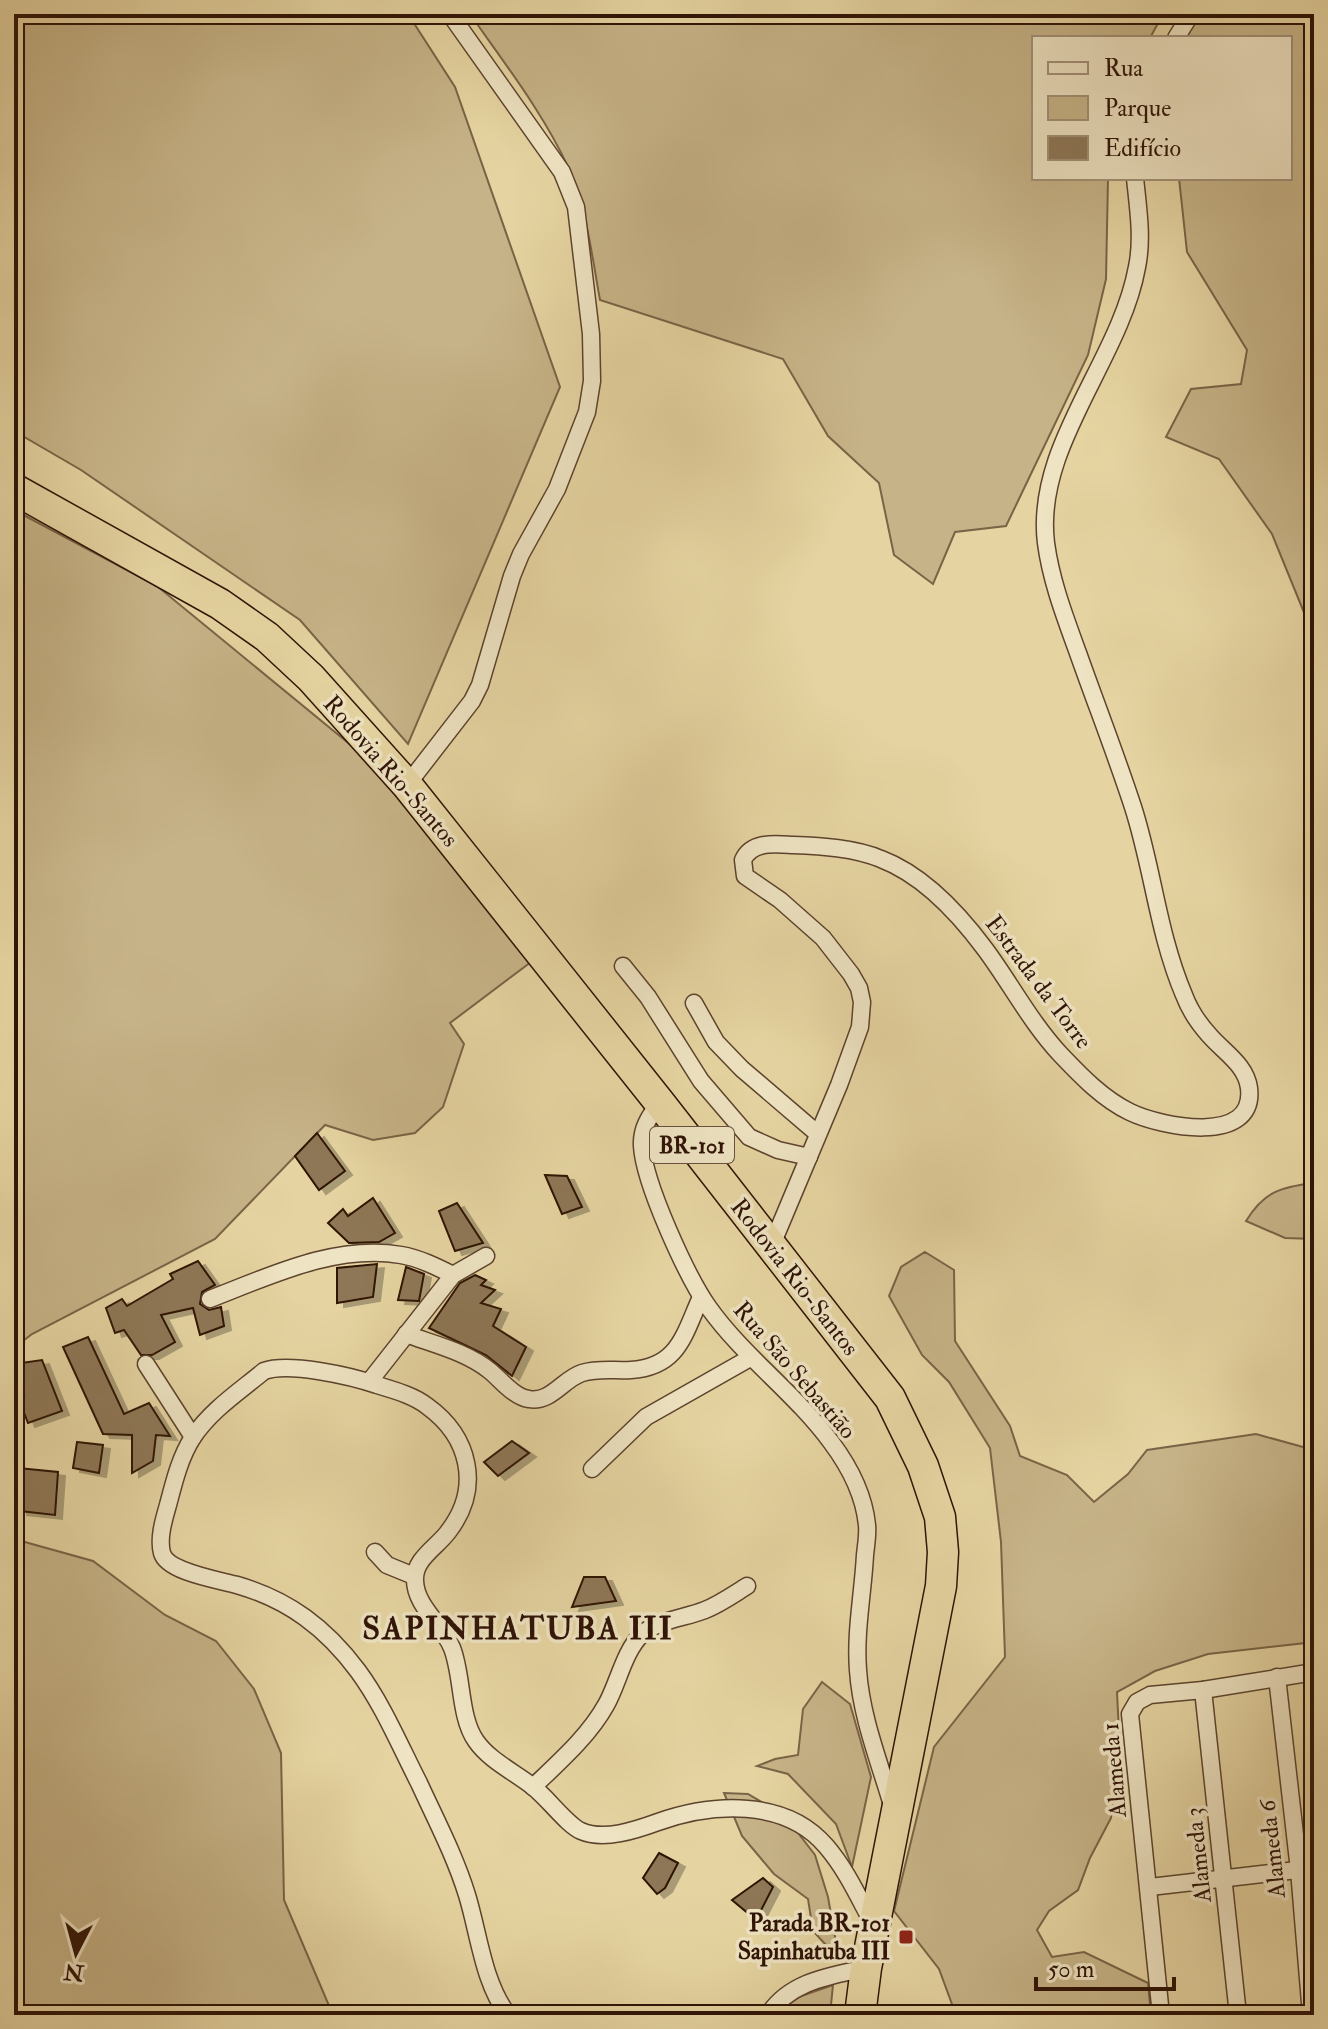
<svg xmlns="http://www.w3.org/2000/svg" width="1328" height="2029" font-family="'IM FELL Double Pica',serif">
<defs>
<filter id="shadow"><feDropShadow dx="7" dy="4" stdDeviation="0" flood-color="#0004"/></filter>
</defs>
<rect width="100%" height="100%" fill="#e5d4a1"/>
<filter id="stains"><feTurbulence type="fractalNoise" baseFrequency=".0025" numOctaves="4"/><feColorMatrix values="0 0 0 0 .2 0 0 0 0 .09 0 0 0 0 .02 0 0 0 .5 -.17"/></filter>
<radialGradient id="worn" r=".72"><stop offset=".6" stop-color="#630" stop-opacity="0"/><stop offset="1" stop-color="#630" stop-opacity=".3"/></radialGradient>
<g fill="#c6b387" stroke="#7a6346" stroke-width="2">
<path d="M14 14H408L455 87 560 387 408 744 300 620 81 470 14 431Z"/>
<path d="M470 14H1163L1150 38H1034V178H1108L1106 279 1088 355 1006 526 955 532 933 584 894 555 879 483 828 436 783 359 600 300C592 256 587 211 569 169 544 114 505 64 470 14Z"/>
<path d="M1192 14H1314V637L1272 534 1219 459 1166 437 1191 389 1241 384 1247 350 1187 252 1179 178H1290V38H1177Z"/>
<path d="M14 510 157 586 358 751 482 897 531 962 450 1023 464 1044 443 1107 415 1133 373 1140 325 1125 215 1239 32 1334 14 1348Z"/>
<path d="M1314 1183V1239L1285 1238 1246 1221C1264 1192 1280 1187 1314 1183Z"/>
<path d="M925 1252 954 1270 955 1341 1010 1426 1020 1456 1067 1475 1094 1502 1128 1474 1147 1450 1256 1434 1314 1450V1642L1208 1654 1155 1671 1117 1692 1120 1753 1111 1818 1090 1858 1078 1890 1049 1911 1037 1930 1052 1957 1084 1952 1148 1983 1151 2015H956L939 1969 894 1911 934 1747 1005 1657 1001 1542 990 1448 949 1382 922 1355 889 1296 901 1267Z"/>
<path d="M14 1539 93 1561 165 1615 216 1641 254 1689 281 1753 284 1900 333 2015H14Z"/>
<path d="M822 1682 850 1704 871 1777 852 1867 836 1824 788 1774 757 1766 775 1759 798 1755 803 1709Z"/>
<path d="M724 1793 748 1794 785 1816 815 1855 828 1897 839 1959 813 1931 808 1899 774 1874 742 1836Z"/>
<path d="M833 1985 830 2015H778L781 2003Z"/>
</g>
<g fill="#8e7757" stroke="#2f1306" stroke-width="2" filter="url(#shadow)">
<path d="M317 1133 345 1171 319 1190 295 1156Z"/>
<path d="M545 1175 567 1176 582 1207 562 1214Z"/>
<path d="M373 1198 395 1233 379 1242 349 1243 328 1223 343 1209 348 1216Z"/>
<path d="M457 1203 483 1243 455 1251 439 1211Z"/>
<path d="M198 1261 215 1285 202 1292 200 1304 209 1310 221 1307 224 1326 200 1335 193 1308 161 1315 175 1342 152 1355H141L124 1330 115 1333 106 1308 122 1299 127 1306 173 1279 170 1274Z"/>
<path d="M377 1264 373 1297 337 1303V1268Z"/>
<path d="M406 1267 424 1274 419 1301 398 1300Z"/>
<path d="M475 1275 486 1280 481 1285 495 1290 481 1303 501 1309 493 1326 526 1347 512 1376 486 1355 429 1328 460 1283Z"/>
<path d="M88 1337 124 1414 149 1403 170 1436 156 1435 153 1461 132 1473V1435L103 1434 63 1347Z"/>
<path d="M42 1360 62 1411 28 1423 18 1397 24 1396 14 1374V1364Z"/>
<path d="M512 1441 529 1453 498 1476 484 1462Z"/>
<path d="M77 1442 103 1445 99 1473 73 1468Z"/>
<path d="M18 1468 58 1472 55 1515 20 1511Z"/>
<path d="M584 1577H605L616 1601 572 1607Z"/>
<path d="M659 1853 678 1863 665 1888 657 1894 643 1878Z"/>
<path d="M763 1878 773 1887 756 1920 732 1900Z"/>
</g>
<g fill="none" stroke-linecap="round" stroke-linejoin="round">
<g stroke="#5c432d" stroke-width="19">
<g id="street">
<path d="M1176 38 1191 14"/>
<path d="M407 785 472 701 480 685 512 576 521 554 557 489 587 412 592 381 591 334 576 207 562 172 450 14"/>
<path d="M623 966 648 997 701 1081 749 1137 778 1150 809 1157"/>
<path d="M694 1003 716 1042 742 1069 818 1134"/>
<path d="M660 1103C649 1116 641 1129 642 1146 644 1183 687 1277 709 1308 744 1357 795 1393 831 1442 849 1466 864 1495 867 1525 868 1535 866 1545 865 1555 863 1593 855 1632 858 1670 861 1716 879 1761 892 1805"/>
<path d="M771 1247 839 1085 860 1027 862 1002 859 988 851 974 823 938 780 900 745 876 743 860C752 841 774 844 793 845 821 846 855 848 881 859 923 875 959 914 985 949 1011 984 1031 1023 1061 1055 1081 1076 1103 1099 1130 1112 1161 1127 1256 1146 1249 1088 1246 1065 1224 1052 1210 1036 1199 1024 1190 1011 1184 995 1158 934 1153 869 1133 807 1116 755 1096 704 1078 653 1065 617 1051 581 1046 543 1034 446 1120 361 1137 267 1143 238 1138 208 1135 178"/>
<path d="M210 1299C270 1276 335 1244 401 1255 419 1258 437 1267 453 1275"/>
<path d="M406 1334C433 1344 467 1352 490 1371 501 1380 514 1397 529 1399 551 1403 563 1379 582 1373 598 1368 615 1371 631 1370 679 1367 684 1334 701 1297"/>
<path d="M146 1364 193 1437"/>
<path d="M369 1382 453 1275 486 1256"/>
<path d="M592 1469 646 1417 750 1358"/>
<path d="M375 1552 387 1565 414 1576"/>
<path d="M1277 1677 1299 1870 1311 2015"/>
<path d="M1203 1690 1238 2015"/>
<path d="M533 1787C559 1762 588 1737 606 1705 618 1684 624 1651 642 1634 658 1620 685 1618 705 1610 720 1604 734 1594 747 1586"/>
<path d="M1150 1887 1314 1868"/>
<path d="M508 2015C483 1982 479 1934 467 1895 455 1856 436 1820 419 1783 400 1746 383 1705 358 1671 326 1628 289 1600 237 1585 219 1580 167 1572 162 1553 158 1538 164 1519 168 1505 174 1482 180 1457 193 1437 211 1410 240 1391 264 1371 289 1362 351 1376 377 1385 393 1390 413 1395 427 1406 470 1437 482 1488 448 1532 437 1547 414 1559 415 1580 415 1606 443 1625 452 1648 463 1676 459 1717 476 1741 489 1760 514 1772 532 1786 547 1797 567 1825 581 1831 604 1841 636 1830 658 1822 712 1803 785 1798 826 1846 846 1869 859 1898 873 1924"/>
<path d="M768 2015C790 1981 830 1976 866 1968"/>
<path d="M1161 2015 1130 1714 1137 1702 1150 1695 1203 1690 1314 1672"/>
</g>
</g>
<g stroke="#2f1306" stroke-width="33">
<path id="highway" d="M14 489 220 604 267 637 311 678 407 785 660 1103 890 1398 923 1466 940 1517 943 1552 941 1586 866 1968 860 2015"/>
</g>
<use href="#street" stroke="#eee3c2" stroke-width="16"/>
<use href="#highway" stroke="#e5d4a1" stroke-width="30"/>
</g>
<rect fill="#8f2418" stroke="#eee3c2" stroke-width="3" x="898" y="1929" width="16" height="16" rx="4"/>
<g text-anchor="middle" stroke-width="7" stroke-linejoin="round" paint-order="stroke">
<rect fill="#eee3c2" stroke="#68513e" stroke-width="2" x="650" y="1127" width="84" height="36" rx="6"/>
<g font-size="22" font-weight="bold" fill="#2f1306">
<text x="692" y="1153">BR-101</text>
</g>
<g font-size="24" fill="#2f1306" stroke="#eee3c2">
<text transform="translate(391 771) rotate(49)" y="8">Rodovia Rio-Santos</text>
<text transform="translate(1039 982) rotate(53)" y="8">Estrada da Torre</text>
<text transform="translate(795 1277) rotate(52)" y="8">Rodovia Rio-Santos</text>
<text transform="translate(795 1370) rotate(49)" y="8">Rua São Sebastião</text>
<text transform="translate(1114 1770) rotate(-95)" y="8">Alameda 1</text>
<text transform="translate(1272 1849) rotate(-96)" y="8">Alameda 6</text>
<text transform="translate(1198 1855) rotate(-96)" y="8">Alameda 3</text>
</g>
<g font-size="24" font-weight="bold" fill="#2f1306" stroke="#eee3c2" text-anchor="end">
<text x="890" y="1931">Parada BR-101<tspan x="890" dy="28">Sapinhatuba III</tspan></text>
</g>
<g font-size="32" font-weight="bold" letter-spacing="2" fill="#2f1306" stroke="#eee3c2">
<text x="518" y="1639">SAPINHATUBA III</text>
</g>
</g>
<rect width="1328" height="2029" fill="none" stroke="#e5d4a1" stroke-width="48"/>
<rect x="16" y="16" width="1296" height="1997" fill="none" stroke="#2f1306" stroke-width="4"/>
<rect x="24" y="24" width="1280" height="1981" fill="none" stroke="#2f1306" stroke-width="2"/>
<rect x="1032" y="36" width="260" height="144" fill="#eee3c2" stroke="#a29077" stroke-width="2"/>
<rect x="1048" y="62" width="40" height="12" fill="#eee3c2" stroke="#a29077" stroke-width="2"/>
<text x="1104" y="76" font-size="24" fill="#2f1306">Rua</text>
<rect x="1048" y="96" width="40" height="24" fill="#c6b387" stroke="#a29077" stroke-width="2"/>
<text x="1104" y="116" font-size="24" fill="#2f1306">Parque</text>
<rect x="1048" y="136" width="40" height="24" fill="#8e7757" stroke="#a29077" stroke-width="2"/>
<text x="1104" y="156" font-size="24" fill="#2f1306">Edifício</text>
<g transform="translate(76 1953) rotate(186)" stroke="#eee3c2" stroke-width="6" paint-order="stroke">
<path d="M0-6L14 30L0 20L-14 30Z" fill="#2f1306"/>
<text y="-12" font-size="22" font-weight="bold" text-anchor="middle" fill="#2f1306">N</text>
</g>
<path d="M1036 1977v12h138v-12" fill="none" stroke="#2f1306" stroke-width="4"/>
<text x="1048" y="1977" font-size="24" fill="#2f1306" stroke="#eee3c2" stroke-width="6" paint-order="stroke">50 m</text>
<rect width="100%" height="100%" filter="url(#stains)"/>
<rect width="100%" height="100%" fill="url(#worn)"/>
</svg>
